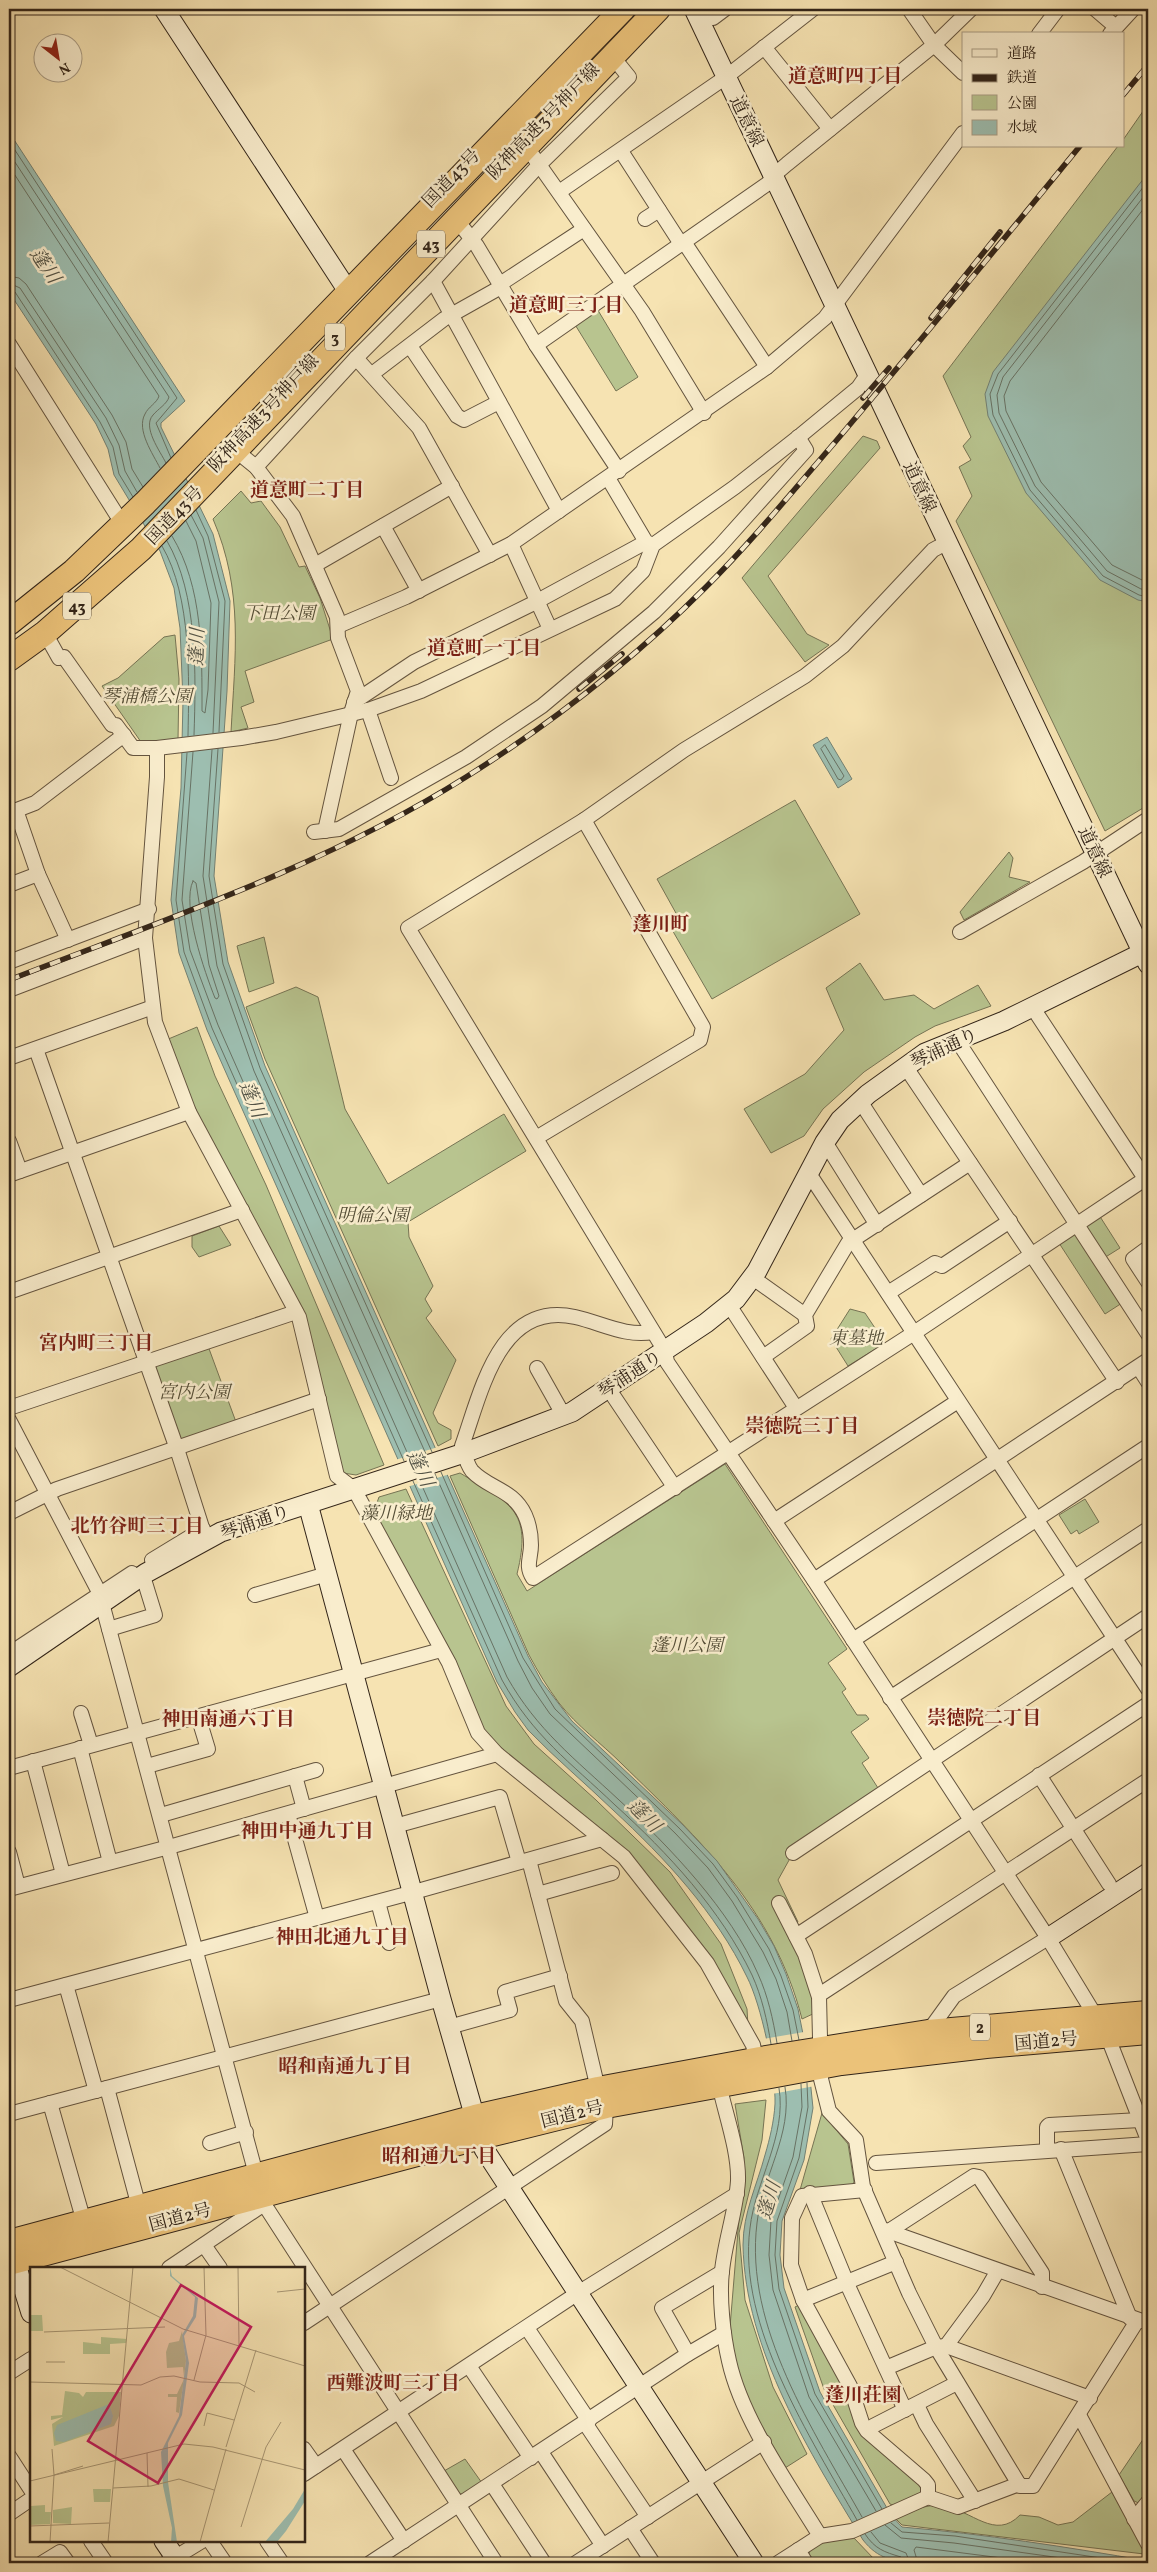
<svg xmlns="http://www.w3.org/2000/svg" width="1157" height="2572" font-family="Vollkorn,'Noto Serif JP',serif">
<rect width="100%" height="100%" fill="#f6e3b2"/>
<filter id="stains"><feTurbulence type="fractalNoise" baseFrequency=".004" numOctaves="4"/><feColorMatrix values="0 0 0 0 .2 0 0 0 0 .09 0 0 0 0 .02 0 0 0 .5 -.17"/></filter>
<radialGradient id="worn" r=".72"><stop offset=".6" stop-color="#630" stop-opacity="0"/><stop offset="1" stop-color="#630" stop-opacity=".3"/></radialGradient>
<g fill="#b8c48f" stroke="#767454">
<path d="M1148 104V805L1105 831 956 521 972 496 959 467 971 460 963 446 971 437 943 376 1118 146H1123V140Z"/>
<path d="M596 307 638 377 616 391 574 323Z"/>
<path d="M863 436 877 441 880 448 768 576 807 634 829 645 805 662 742 578Z"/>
<path d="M241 491 251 503 261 501 280 527 299 567 305 566 320 598 333 639 245 671 254 702 241 707 248 728 231 732C235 656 244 591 213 519Z"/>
<path d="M175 635 179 679 178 740 141 742 102 686 118 678 164 637Z"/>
<path d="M795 800 860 914 712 999 667 921 677 915 657 879Z"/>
<path d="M1009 852 1013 858 1009 877 1030 882 964 920 960 912Z"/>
<path d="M264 937 274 983 249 992 237 946Z"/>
<path d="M860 963 884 1000 914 995 934 1009 978 985 991 1006 935 1026 915 1037 864 1072 823 1109 804 1136 771 1153 744 1109 805 1074 844 1030 826 988Z"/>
<path d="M296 987 318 997 345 1109 388 1184 504 1114 526 1151 408 1222 409 1237 433 1286 425 1299 432 1311 426 1318 456 1360 433 1413 438 1423 451 1430V1439L438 1446 265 1059 246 1007Z"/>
<path d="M197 1027 215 1076 266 1185 384 1465 356 1475 343 1473 305 1317 193 1111 166 1040Z"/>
<path d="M1099 1215 1120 1248 1104 1258 1083 1226Z"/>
<path d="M219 1226 231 1245 199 1257 192 1247V1236Z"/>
<path d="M1075 1232 1122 1303 1105 1314 1059 1243Z"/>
<path d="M850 1309 865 1313 885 1343 848 1366 831 1339Z"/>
<path d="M208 1346 236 1422 182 1440 179 1437 155 1365Z"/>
<path d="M725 1464 847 1649 828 1663 846 1689 842 1692 857 1715H866L869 1719 851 1732 869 1758 862 1763 878 1788 793 1853 778 1880 798 1922 791 1926 811 1979 817 2012 802 2019C774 1909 700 1840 622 1764 601 1743 577 1726 559 1703 548 1688 538 1672 529 1655L450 1476 460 1473C510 1503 533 1510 517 1574L527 1591Z"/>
<path d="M406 1489 506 1706 534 1744 596 1800 670 1872 721 1944 747 2009 748 2026 625 1852 489 1739 374 1511 379 1497Z"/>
<path d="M1085 1499 1099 1522 1079 1534 1077 1530 1071 1534 1059 1515Z"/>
<path d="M766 2100 762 2140 739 2233 745 2300 773 2387 807 2454 785 2468 746 2397 729 2339 744 2158 735 2104Z"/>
<path d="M822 2113 848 2144 854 2182 850 2188 800 2190Z"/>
<path d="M799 2305 846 2388 861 2430 922 2485 921 2496 897 2507 890 2504 824 2389 795 2307Z"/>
<path d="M1148 2432V2495L1141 2504 1134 2501 1119 2475Z"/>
<path d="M465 2459 482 2483 464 2494H458L444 2471Z"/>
<path d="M1112 2492 1147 2551 1144 2554 902 2525 895 2518C911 2512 926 2503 943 2506 972 2510 995 2541 1020 2515L1039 2517 1058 2525 1073 2522Z"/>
<path d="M853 2537 875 2560 886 2563H812L808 2558 810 2550 822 2542Z"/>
</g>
<g fill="#9dbeb0" stroke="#738174">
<path d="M9 132 185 401 161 423V427L213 534 230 601 227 691 214 876 228 962 265 1066 528 1656 542 1682 572 1721 683 1825 717 1861 758 1919 774 1946 786 1974 798 2009 808 2059 813 2108 804 2160 782 2221 780 2255 784 2288 820 2392 891 2515 902 2527C984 2534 1067 2547 1148 2561V2563H916C892 2560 879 2560 863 2540 810 2453 745 2350 743 2245 743 2213 757 2185 765 2155 770 2138 774 2121 775 2104 776 2074 761 2004 747 1977 716 1913 665 1858 613 1810 585 1783 555 1758 528 1730L515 1712 497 1682 207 1030 179 953 171 900 181 788 183 700 180 628 174 588 160 551 114 475 108 449 96 424 9 292Z"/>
<path d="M1148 173V602L1138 600 1100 580 1026 493 988 416 985 394 993 372Z"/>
<path d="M827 737 852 779 838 788 813 745Z"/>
</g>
<g fill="#f6e3b2">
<path d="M438 1447 450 1474 407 1487 395 1460Z"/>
<path d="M804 2032 815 2086 772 2094 763 2039Z"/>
</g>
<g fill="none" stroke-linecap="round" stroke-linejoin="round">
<g stroke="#687264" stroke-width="1">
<path d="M9 141 177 398 156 423 171 458"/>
<path d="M9 153 169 397C167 404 158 409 153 415 142 427 160 451 166 463"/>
<path d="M9 166 159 396C157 403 148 407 145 414 136 430 153 454 160 468"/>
<path d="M1148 181 998 374 990 394 993 415 1030 490 1103 576 1139 595 1148 597"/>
<path d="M1148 191 1003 377 997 395 999 413 1035 486 1107 571 1141 589 1148 590"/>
<path d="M1148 203 1010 381 1004 396 1006 411 1041 482 1112 565 1148 583"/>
<path d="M9 276 19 278 26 284 112 415 126 442 132 469 143 487"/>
<path d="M9 283 20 288 106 418 119 445 125 471 137 492"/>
<path d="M9 290 15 292 100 422 113 447 119 474 133 497"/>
<path d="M196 510 208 536 225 601 219 732"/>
<path d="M191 515 203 538 219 602 213 733"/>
<path d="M172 536C203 587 202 653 202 711L205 713 208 690 211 603 196 541 186 521"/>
<path d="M167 541C198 594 196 675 194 735"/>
<path d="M162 546C192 597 189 678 188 736"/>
<path d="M825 745 844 776 841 780 838 779 821 749Z"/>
<path d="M218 749 209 876 223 964 260 1068 432 1452"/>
<path d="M212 750 203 876 217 966 254 1071 426 1454"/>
<path d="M193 752 182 900 190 950 218 1025 410 1459"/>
<path d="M187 753 176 900 184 952 212 1028 404 1461"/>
<path d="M193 881 196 883 209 965 219 996 217 999 215 998C205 973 181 905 193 881Z"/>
<path d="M441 1472 523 1658 555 1709 680 1829 713 1864 737 1897 769 1949 781 1976 793 2010 799 2040"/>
<path d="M435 1474 518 1661 532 1688 550 1714 675 1833 708 1868 732 1901 763 1952 776 1979 787 2012 792 2041"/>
<path d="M419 1479 507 1677C537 1730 575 1759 619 1800 669 1846 731 1911 758 1974 768 1996 773 2019 777 2043"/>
<path d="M413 1481 502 1680C533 1736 570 1762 615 1805 668 1853 721 1910 752 1975 762 1997 767 2020 771 2044"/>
<path d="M807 2083 808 2107 799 2158 777 2221 775 2255 779 2289 815 2394 882 2509"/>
<path d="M801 2084 802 2107 793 2157 771 2220 769 2255 773 2290 809 2397 876 2511"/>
<path d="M785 2087C793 2134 762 2177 757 2223 744 2327 814 2431 862 2517"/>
<path d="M779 2088C787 2136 755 2182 750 2228 737 2326 811 2438 857 2520"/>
<path d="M891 2523 902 2532 955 2536 1134 2563"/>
<path d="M885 2525 901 2538 954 2543 1097 2563"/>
<path d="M871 2532 880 2543 906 2553 910 2563"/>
<path d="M865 2534C875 2549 884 2552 901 2557L904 2563"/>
<path d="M918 2563 914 2550 916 2547 1041 2563"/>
</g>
<g stroke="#64543f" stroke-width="16">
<g id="street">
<path d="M909 9 934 45 963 73"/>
<path d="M1095 9 1116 27"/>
<path d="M713 18 725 9"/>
<path d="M1039 34 1058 9"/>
<path d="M1110 34 1133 9"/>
<path d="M764 47 830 129"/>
<path d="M526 146 642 311 704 413"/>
<path d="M621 151 681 244"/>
<path d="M559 192 726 77 813 9"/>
<path d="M456 219 477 246 536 345 619 471"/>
<path d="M645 219 659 210"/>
<path d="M684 242 767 367"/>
<path d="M433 281 559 511"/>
<path d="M500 284 584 229"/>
<path d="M9 344 120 520"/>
<path d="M536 345 770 182 773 176 787 164 934 45 971 9"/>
<path d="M410 346 457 416 464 420 499 402"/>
<path d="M356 358 419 428 490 555"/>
<path d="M372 374 444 319 501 287"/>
<path d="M235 450 256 467 293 516 337 617 338 638 358 691 351 713 325 831"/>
<path d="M256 467 356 358 433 281 540 164 629 77 612 56"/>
<path d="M608 478 646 542 653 545"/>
<path d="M383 526 419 591"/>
<path d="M946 543 933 550 843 646 805 676 684 750 584 820 408 928 665 1351 667 1362 814 1580 1048 1938 1107 2035 1148 2140"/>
<path d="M511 544 550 629"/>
<path d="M315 565 452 486"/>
<path d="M338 626 406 597 511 544 767 367 825 318 963 133"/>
<path d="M45 633 59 658 64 657 112 725H116L133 748H157L241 738 276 732 368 710 421 691 615 599 643 571 653 545 735 487 801 435 858 388 867 375"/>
<path d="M354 702 414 662 532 604 646 542"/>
<path d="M368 710 391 778"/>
<path d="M157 748V777L145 938 155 1022 189 1112 299 1317 337 1476 354 1489 449 1663 478 1733 497 1754 624 1857 707 1963 753 2045 756 2059"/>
<path d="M16 810 38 874 68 940"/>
<path d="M9 813 35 803 124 735"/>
<path d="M314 832 339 829 466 757 542 706 654 612 719 547 806 450 798 437"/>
<path d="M9 885 38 874"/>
<path d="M960 932 1083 862 1148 819"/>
<path d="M9 962 149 909"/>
<path d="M9 990 145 938"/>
<path d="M1033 1008 1148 1183"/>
<path d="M957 1040 1148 1334"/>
<path d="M36 1049 177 1449 206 1540"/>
<path d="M9 1058 153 1007"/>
<path d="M905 1066 1117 1382"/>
<path d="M860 1101 921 1195"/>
<path d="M536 1138 700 1040 703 1027 584 820"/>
<path d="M9 1141 20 1171"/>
<path d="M825 1142 877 1225"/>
<path d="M808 1172 1148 1689"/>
<path d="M9 1175 189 1112"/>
<path d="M1148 1248 1133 1259 1148 1282"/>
<path d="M753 1278 805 1315"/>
<path d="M9 1292 242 1210"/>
<path d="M888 1293 935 1263 942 1266 1010 1221"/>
<path d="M729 1305 796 1408"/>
<path d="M653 1332C625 1337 602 1323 575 1317 499 1300 481 1393 462 1446 464 1453 467 1465 472 1471 489 1489 513 1489 525 1515 529 1524 531 1535 531 1545 531 1558 525 1566 533 1578L914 1333 1148 1177"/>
<path d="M763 1357 807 1326 805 1315 848 1243 970 1163"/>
<path d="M537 1368 564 1416"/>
<path d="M1139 1368 1148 1382"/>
<path d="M608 1388 675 1488"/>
<path d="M9 1408 296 1312"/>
<path d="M9 1420 99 1592 264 2204 496 2563"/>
<path d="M9 1513 57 1489 319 1399"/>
<path d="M774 1521 958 1401"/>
<path d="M152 1560 203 1529"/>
<path d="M814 1580 1148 1360"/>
<path d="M255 1595 327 1574"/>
<path d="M109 1629 155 1615 143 1576"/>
<path d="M853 1640 1148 1446"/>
<path d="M9 1654 132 1573"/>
<path d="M890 1698 1148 1529"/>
<path d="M81 1713 91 1745"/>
<path d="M80 1748 110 1862"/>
<path d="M33 1761 63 1874"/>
<path d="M147 1766 208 1749 198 1716"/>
<path d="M9 1768 441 1650"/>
<path d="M1039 1775 1109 1884"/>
<path d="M295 1776 304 1809"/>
<path d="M288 1814 317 1918"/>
<path d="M161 1815 316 1770"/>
<path d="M395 1826 500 1797 519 1862"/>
<path d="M9 1852 18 1886"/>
<path d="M793 1853 1148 1616"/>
<path d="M529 1860 566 2001 582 2021 598 2089"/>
<path d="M9 1889 169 1847 497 1754"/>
<path d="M538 1894 612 1873"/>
<path d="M378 1902 389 1943"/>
<path d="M779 1903 805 1954 819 1997 821 2079 829 2111 856 2140 863 2187 909 2293 936 2347 1020 2486H1033L1137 2321"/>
<path d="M796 1936 1148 1704"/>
<path d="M66 1985 96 2091"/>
<path d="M819 1995 1148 1780"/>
<path d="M9 2000 414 1892 602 1839"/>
<path d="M449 2027 510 2010 505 1992 560 1976"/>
<path d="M928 2032 954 1996 1048 1938"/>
<path d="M719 2084C725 2113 739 2151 738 2181 736 2211 725 2241 722 2271 719 2297 723 2335 729 2361 742 2420 789 2485 820 2536"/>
<path d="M107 2088 139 2207"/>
<path d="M50 2103 84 2222"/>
<path d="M9 2114 441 1999"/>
<path d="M210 2143 246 2132"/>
<path d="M1061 2149 1130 2318"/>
<path d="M1047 2150V2127L1049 2125 1140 2120"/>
<path d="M876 2163 1148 2144"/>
<path d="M865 2190 802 2196 792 2218 791 2265 803 2300 850 2386 862 2423 867 2431 924 2480 928 2485V2497L958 2507 1019 2484"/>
<path d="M810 2193 849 2288 905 2410"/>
<path d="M882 2229 1148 2323"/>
<path d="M889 2231 974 2176 979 2177 1042 2273V2287"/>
<path d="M204 2245 220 2268"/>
<path d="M169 2268 264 2204"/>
<path d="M803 2300 896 2262"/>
<path d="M304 2323 605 2124 606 2106"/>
<path d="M527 2328 589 2421"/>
<path d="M946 2346 983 2296 997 2272"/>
<path d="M688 2354 662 2308 722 2272"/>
<path d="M469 2366 531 2458"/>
<path d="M886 2368 936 2347 946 2346 1090 2398"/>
<path d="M9 2373 31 2359"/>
<path d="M917 2405 926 2424 975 2501"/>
<path d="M1079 2415 1148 2544"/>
<path d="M585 2423 648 2517"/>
<path d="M873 2426 957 2383"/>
<path d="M304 2449 316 2466"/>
<path d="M343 2449 404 2541"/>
<path d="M541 2452 603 2546"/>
<path d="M9 2456 31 2490"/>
<path d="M304 2474 578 2293 737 2194"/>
<path d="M492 2484 544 2563"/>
<path d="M9 2514 31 2499"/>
<path d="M1134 2519 1148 2502"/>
<path d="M630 2528 653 2563"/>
<path d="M91 2541 106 2563"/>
<path d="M210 2541 225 2563"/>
<path d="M267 2541 282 2563"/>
<path d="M798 2550 806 2563"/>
<path d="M42 2563 60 2552 68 2563"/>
<path d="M166 2563 202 2541"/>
<path d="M370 2563 688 2354 724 2333"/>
<path d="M576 2563 764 2442"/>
<path d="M778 2563 820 2536 852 2531 928 2497"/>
</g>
</g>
<g stroke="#332519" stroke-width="21">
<g id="secondary">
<path d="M164 9 346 288"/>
<path d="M694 9 1148 964"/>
<path d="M308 1504 441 1999 484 2149 754 2563"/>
<path d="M9 1667 146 1573 221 1532 464 1453 572 1412 706 1323 736 1299 757 1271 825 1142 840 1120 868 1094 925 1053 1004 1021 1148 950"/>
<path d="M1048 1938 1148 1873"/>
<path d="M15 2261 31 2313"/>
<path d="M164 2541 179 2563"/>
</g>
</g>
<g stroke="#332519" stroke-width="26">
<g id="highway">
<path d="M9 623 74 571 145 503 623 9"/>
<path d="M9 659 45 633 141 549 658 9"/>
<path d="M9 2242 475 2117 598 2089 760 2059 928 2032 1148 2013"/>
<path d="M9 2263 481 2137 606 2106 841 2063 986 2046 1148 2032"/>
</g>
</g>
<use href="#street" stroke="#f9edcd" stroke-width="14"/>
<use href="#secondary" stroke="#f9edcd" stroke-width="19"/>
<use href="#highway" stroke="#ebc279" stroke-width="24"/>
<g stroke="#332519" stroke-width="5.5">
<g id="rail">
<path d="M1123 95 1148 65"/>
<path d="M931 318 1000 232"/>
<path d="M863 398 889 368"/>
<path d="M579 689 622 654"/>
<path d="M9 980C164 920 325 866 466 777 552 723 634 659 706 587 752 541 793 491 836 441 918 344 999 245 1080 146"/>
</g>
</g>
<use href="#rail" stroke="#f9edcd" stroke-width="4" stroke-dasharray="11" stroke-linecap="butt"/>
</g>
<g text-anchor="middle" stroke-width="5" stroke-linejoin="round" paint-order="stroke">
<g fill="#f9edcd" stroke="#6e614f" stroke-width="1">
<rect x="417" y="230.5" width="28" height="27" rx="4"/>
<rect x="325" y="323.5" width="20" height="27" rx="4"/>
<rect x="63" y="592.5" width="28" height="27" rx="4"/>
<rect x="970" y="2013.5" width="20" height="27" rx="4"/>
</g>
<g font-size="16" font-weight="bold" fill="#332519">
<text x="431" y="250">43</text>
<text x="335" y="343">3</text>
<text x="77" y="612">43</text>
<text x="980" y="2033">2</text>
</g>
<g font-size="18" fill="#332519" stroke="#f9edcd">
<text transform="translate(543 121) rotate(-46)" y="6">阪神高速3号神戸線</text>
<text transform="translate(747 121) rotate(64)" y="6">道意線</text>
<text transform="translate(451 178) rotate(-46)" y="6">国道43号</text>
<text transform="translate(263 413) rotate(-47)" y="6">阪神高速3号神戸線</text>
<text transform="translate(920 487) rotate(65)" y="6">道意線</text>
<text transform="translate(174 515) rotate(-46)" y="6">国道43号</text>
<text transform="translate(1095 852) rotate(65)" y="6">道意線</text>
<text transform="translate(944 1048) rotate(-25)" y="6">琴浦通り</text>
<text transform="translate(630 1374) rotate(-33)" y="6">琴浦通り</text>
<text transform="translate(255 1522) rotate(-19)" y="6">琴浦通り</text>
<text transform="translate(1046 2041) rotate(-5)" y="6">国道2号</text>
<text transform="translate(572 2114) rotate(-14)" y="6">国道2号</text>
<text transform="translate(180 2217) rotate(-15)" y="6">国道2号</text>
</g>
<g font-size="18" font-style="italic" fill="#544d36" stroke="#f9edcd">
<text x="279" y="619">下田公園</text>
<text x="147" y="702">琴浦橋公園</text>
<text x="373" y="1221">明倫公園</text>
<text x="856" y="1344">東墓地</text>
<text x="194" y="1398">宮内公園</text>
<text x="396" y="1519">藻川緑地</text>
<text x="687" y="1651">蓬川公園</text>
</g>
<g font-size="19" font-weight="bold" fill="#7a1f14" stroke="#f9edcd">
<text x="845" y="82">道意町四丁目</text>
<text x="566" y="311">道意町三丁目</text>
<text x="307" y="496">道意町二丁目</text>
<text x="484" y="654">道意町一丁目</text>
<text x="661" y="930">蓬川町</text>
<text x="96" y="1349">宮内町三丁目</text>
<text x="802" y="1432">崇徳院三丁目</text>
<text x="137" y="1532">北竹谷町三丁目</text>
<text x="984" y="1724">崇徳院二丁目</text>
<text x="228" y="1725">神田南通六丁目</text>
<text x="307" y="1837">神田中通九丁目</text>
<text x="342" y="1943">神田北通九丁目</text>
<text x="345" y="2072">昭和南通九丁目</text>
<text x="439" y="2162">昭和通九丁目</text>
<text x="393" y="2389">西難波町三丁目</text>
<text x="863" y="2401">蓬川荘園</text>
</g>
<g font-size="19" font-style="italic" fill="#535346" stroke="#f9edcd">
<text transform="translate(46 265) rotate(56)" y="7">蓬川</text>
<text transform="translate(196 647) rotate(-88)" y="7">蓬川</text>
<text transform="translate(253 1099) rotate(67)" y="7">蓬川</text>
<text transform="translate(421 1468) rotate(65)" y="7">蓬川</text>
<text transform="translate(645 1815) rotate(45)" y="7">蓬川</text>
<text transform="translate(768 2200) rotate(-73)" y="7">蓬川</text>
</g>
</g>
<g transform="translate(30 2267)">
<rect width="275" height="275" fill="#f6e3b2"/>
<path d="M0 48H12L13 64H0ZM152 64 156 94 154 110 153 100 137 101 136 85 139 76 149 74ZM71 70 97 72 96 76 80 77V87H53V75L71 77ZM154 112 149 146 146 145 147 130H138V127H147ZM35 124 49 126 53 130 56 125H91L89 149 84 159 24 179 22 157 33 150 21 153V149L32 148ZM63 222H81L80 235H64ZM15 238V245H21L20 257 0 258 1 239ZM42 240 41 257 23 256V243Z" fill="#b8c48f"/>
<path d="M140 0 142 9 168 31 166 50 154 69 159 96 152 148 138 176V215L147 275H141L142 261 133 219 131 185 149 149 156 94 152 68 163 49 165 30 140 9ZM79 137 83 149 81 157 34 175 26 174 24 166 27 158ZM275 222V234L256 264 247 275H235L263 242Z" fill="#9dbeb0"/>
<path fill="none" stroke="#a89775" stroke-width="1" d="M30 0 153 62 275 99M208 0 209 78M247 25 275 22M14 65 135 60M16 95H35M164 113 176 68 174 0M0 115 111 118 130 110 144 109 170 115 209 116 225 125M174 159 177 146 204 153M196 180 226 83M117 186 118 220M24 208 53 199M0 214 154 177 183 180 275 203M83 221 121 219 149 212 184 223M0 259 79 256M211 260 236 180 251 155M20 275 24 208 22 182M78 275 103 0M170 275 196 182"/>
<path fill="#c2185b" fill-opacity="0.15" stroke="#c2185b" stroke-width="2.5" d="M151 18 221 60 128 216 58 174Z"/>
<rect width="275" height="275" fill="none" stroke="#332519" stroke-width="2.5"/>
</g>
<rect width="1157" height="2572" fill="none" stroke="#f6e3b2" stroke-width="30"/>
<rect x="10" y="10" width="1137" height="2552" fill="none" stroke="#332519" stroke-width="2.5"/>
<rect x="15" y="15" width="1127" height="2542" fill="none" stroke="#332519"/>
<rect x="962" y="32" width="162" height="115" fill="#f9edcd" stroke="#aa9d85"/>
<rect x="972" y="49" width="25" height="8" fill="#f9edcd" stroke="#aa9d85"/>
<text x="1007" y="58" font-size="15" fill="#332519">道路</text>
<rect x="972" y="74" width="25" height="8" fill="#332519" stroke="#aa9d85"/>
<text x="1007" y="82" font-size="15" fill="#332519">鉄道</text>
<rect x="972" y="95" width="25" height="15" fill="#b8c48f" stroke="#aa9d85"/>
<text x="1007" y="108" font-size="15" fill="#332519">公園</text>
<rect x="972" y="120" width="25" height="15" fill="#9dbeb0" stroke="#aa9d85"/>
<text x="1007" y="132" font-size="15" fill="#332519">水域</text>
<g transform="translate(58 58) rotate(149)"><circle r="24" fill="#f9edcd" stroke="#aa9d85"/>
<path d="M0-4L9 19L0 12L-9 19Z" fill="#8f2418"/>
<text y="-8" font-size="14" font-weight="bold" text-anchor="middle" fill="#332519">N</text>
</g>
<rect width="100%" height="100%" filter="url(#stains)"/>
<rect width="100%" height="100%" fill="url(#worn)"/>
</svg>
